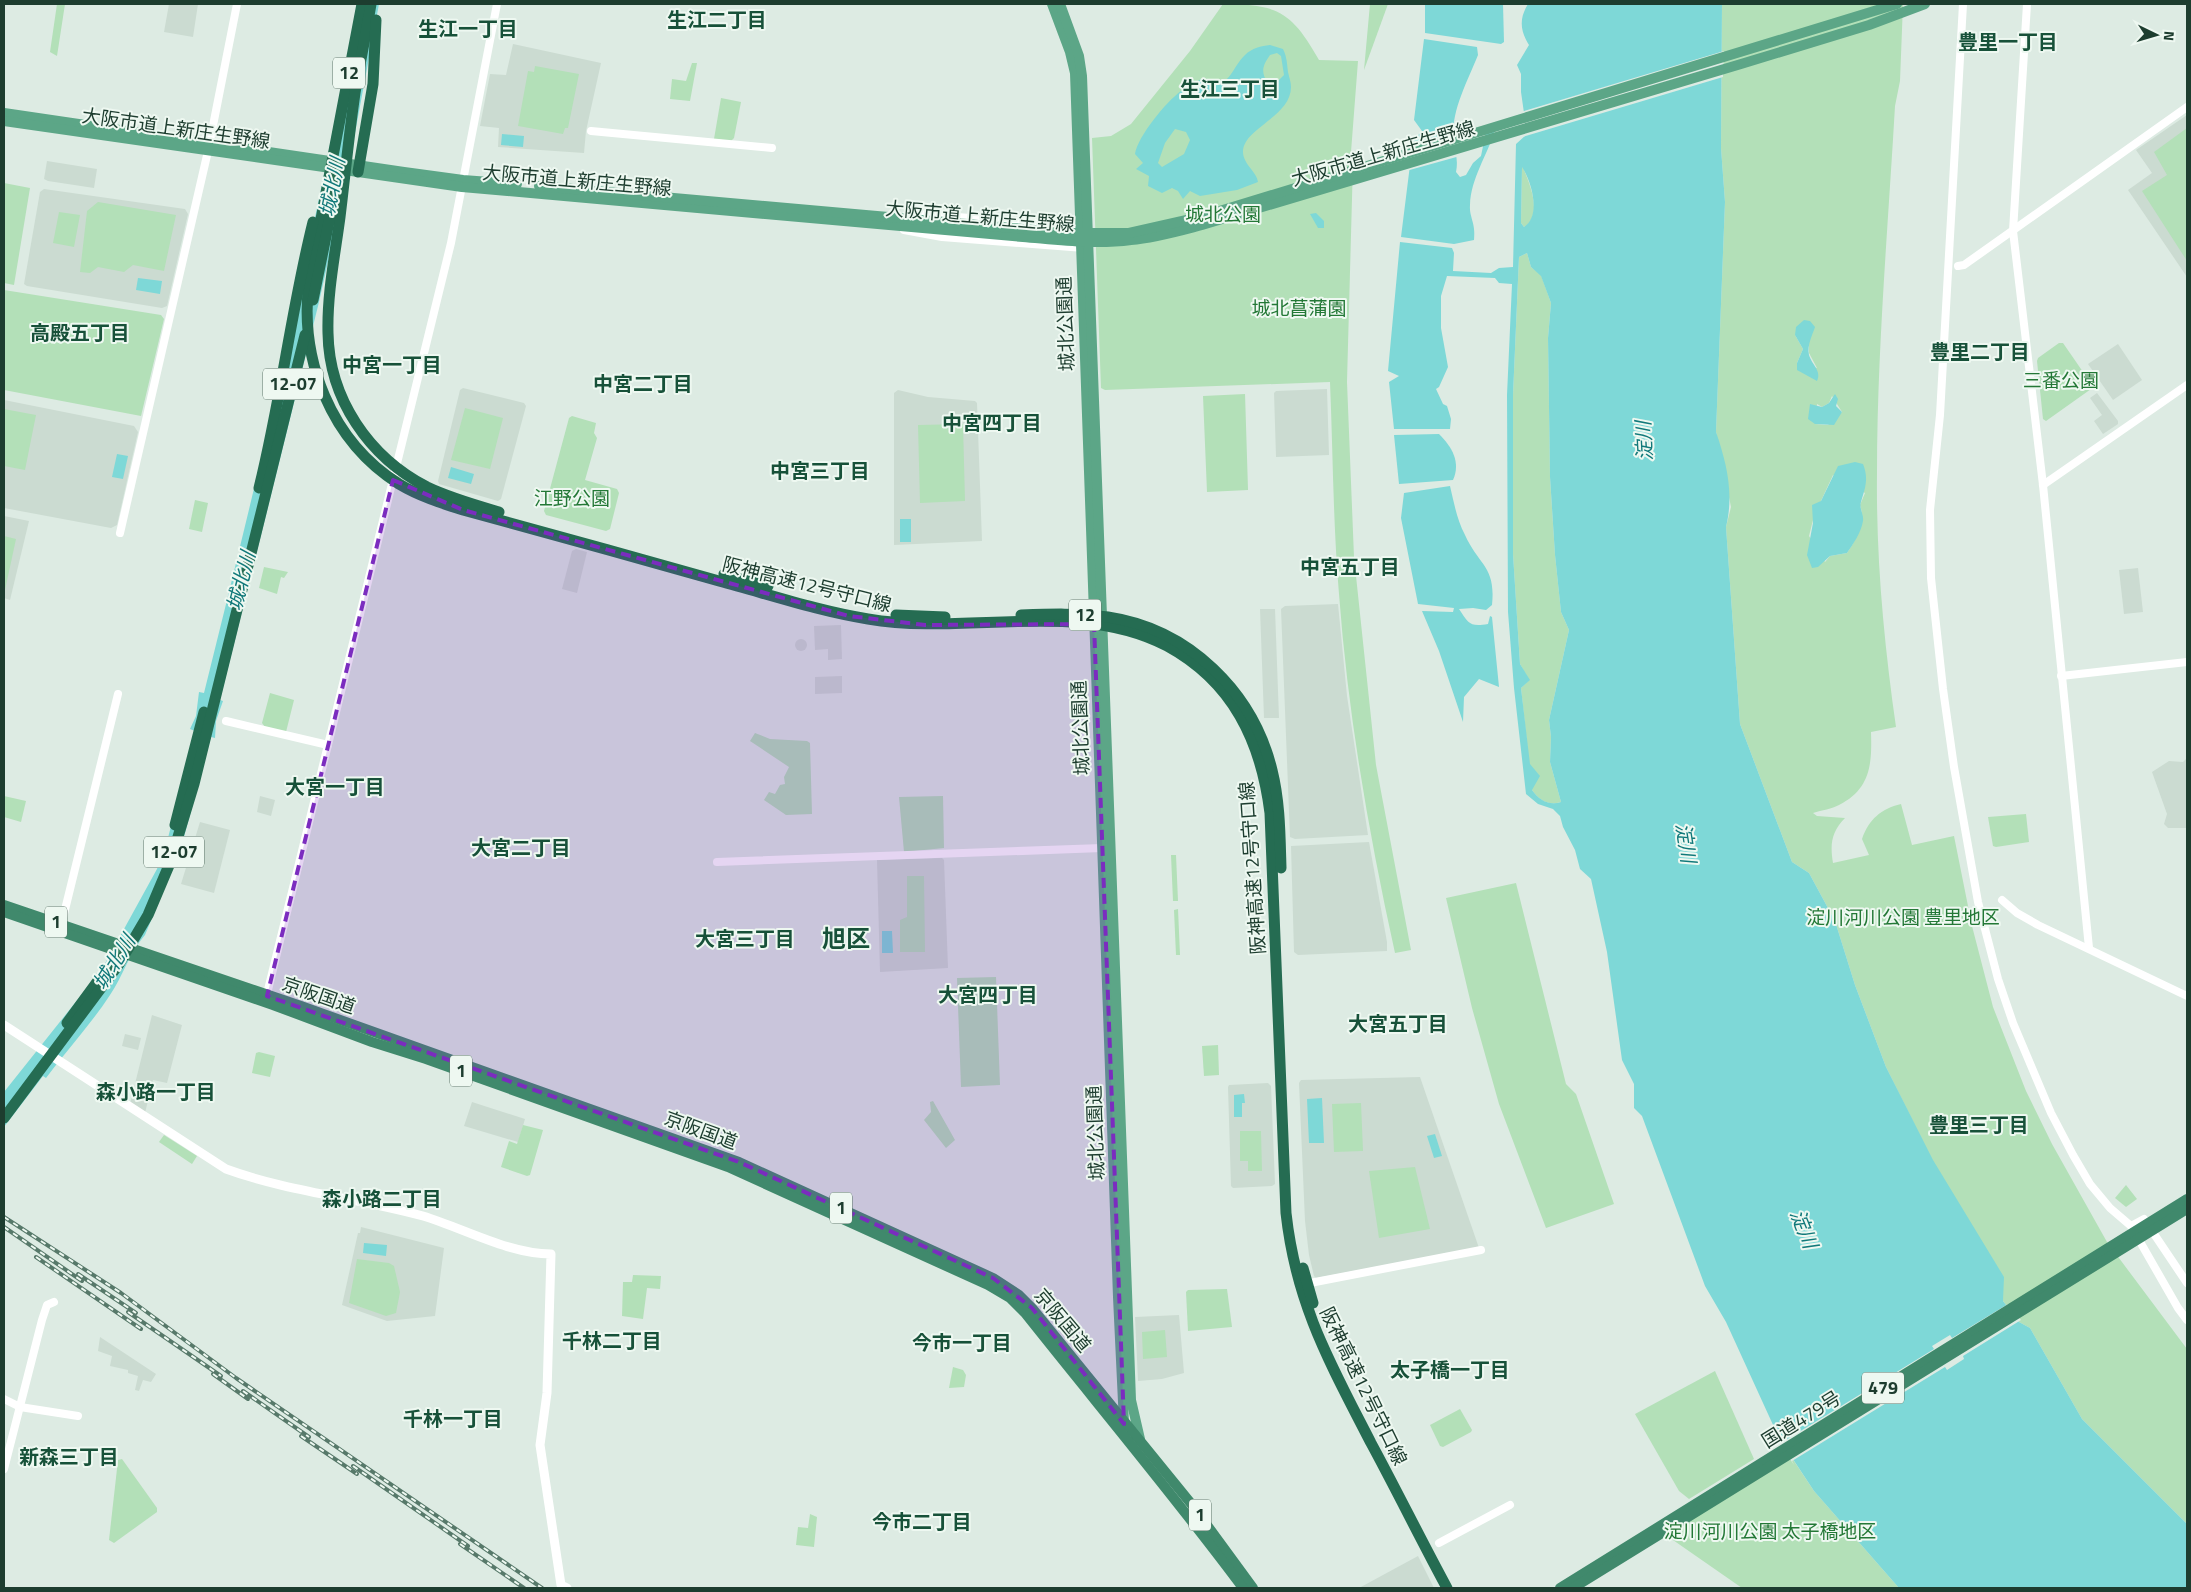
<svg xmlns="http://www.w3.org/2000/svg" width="2191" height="1592" font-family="'Titillium Web','Noto Sans JP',sans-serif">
<rect width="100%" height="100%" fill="#ddebe3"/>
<g fill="#cbdbd1">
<path d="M169 4H198L193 37 164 32Z"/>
<path d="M513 44 601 63 586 131 584 153 498 147 499 128 480 126 490 74 506 75Z"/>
<path d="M2187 115V277L2128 190 2152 173 2136 150Z"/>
<path d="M47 161 97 169 94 188 48 181 44 179Z"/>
<path d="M44 189 185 209 188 214 167 306 162 308 27 286 24 284 40 192Z"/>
<path d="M2118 344 2142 380 2113 400 2088 364Z"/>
<path d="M463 388 524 403 526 406 501 499 498 501 439 484 438 481 460 390Z"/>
<path d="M1327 389 1329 455 1276 457 1274 393 1276 391Z"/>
<path d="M898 390 928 397 975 401 977 403 982 541 894 545V393Z"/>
<path d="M2097 393 2118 421V424L2103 434 2094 421 2102 415 2090 398Z"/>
<path d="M4 400 134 426 138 432 117 525 111 528 4 508Z"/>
<path d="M4 516 29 521 10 600 4 598Z"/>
<path d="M576 549 587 552 577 593 562 589 572 551Z"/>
<path d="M2138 568 2143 612 2124 614 2119 570Z"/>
<path d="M1338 604 1347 696 1368 835 1295 839 1290 837 1281 609 1285 606Z"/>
<path d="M1260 609H1275L1279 718H1264Z"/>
<path d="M841 625 842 659 828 660V649L815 650 814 626Z"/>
<circle cx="801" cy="645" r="6"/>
<path d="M842 676V693L815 694V677Z"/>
<path d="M2187 758V828H2168L2164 824 2167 814 2152 772 2169 761 2183 762Z"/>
<path d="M260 796 275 800 271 816 257 812Z"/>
<path d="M200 822 230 830 214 893 181 884Z"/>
<path d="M1369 842 1387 942V951L1298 955 1294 952 1291 846Z"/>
<path d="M942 858 944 860 948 968 880 972 877 860Z"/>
<path d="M152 1015 182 1025 167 1083 153 1080 145 1113 130 1104Z"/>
<path d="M125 1034 141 1038 138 1050 122 1046Z"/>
<path d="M1420 1077 1479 1248 1316 1278 1314 1276 1309 1255 1305 1221 1299 1083 1301 1080Z"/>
<path d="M1268 1083 1271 1086 1275 1184 1272 1186 1233 1188 1231 1186 1228 1087 1229 1085Z"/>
<path d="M472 1102 525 1119 518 1142 464 1126Z"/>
<path d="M361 1227 444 1248 435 1316 387 1321 342 1305 358 1233H360Z"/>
<path d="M1179 1315 1184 1373 1162 1379 1138 1381 1135 1317Z"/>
<path d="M100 1337 156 1374 151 1382 143 1380 139 1391 135 1390 138 1376 128 1373V1370L110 1366 112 1356 98 1351Z"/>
<path d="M1418 1556 1434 1588H1359Z"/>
</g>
<g fill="#b3e0b8" fill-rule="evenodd">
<path d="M57 4H65L57 56 50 52Z"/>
<path d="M1223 4C1278 4 1292 12 1319 60L1358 61 1351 152 1353 162 1347 382 1354 557 1376 765 1411 950 1395 953C1369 835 1348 715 1339 594 1333 523 1333 453 1330 382L1105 390 1101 388 1092 138 1111 136 1131 124 1190 51Z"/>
<path d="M1370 4H1388L1364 70Z"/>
<path d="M1722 4H1903L1900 81 1895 106C1888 228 1877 351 1877 474 1876 558 1884 643 1896 727L1871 732C1872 763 1871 789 1839 805 1832 809 1822 810 1813 813L1817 816 1845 818C1831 832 1830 845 1833 863L1869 855 1862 839C1869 819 1881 809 1901 804L1912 845 1954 836 1972 926 1993 1007 2026 1091 2052 1144 2107 1242 2187 1349V1524L2082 1419 2030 1328 2019 1322 2000 1297 1886 1067 1855 985 1835 921 1809 873 1792 862 1740 724 1726 527 1731 507 1716 432 1725 202 1721 148ZM1795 335 1809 343V353L1817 368 1797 363 1803 349ZM1832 396 1842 412 1828 425 1815 424 1817 404 1822 407 1829 403ZM1833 475 1865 493 1860 505C1866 521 1856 540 1847 553L1830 556 1825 562 1809 536 1814 516Z"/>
<path d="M692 63H697L690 101 670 99 672 79 686 81Z"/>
<path d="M535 66 579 74 568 128H565L563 134 518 126 528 71 534 72Z"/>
<path d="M721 98 741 102 734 138 731 141 714 139Z"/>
<path d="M2187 128V261L2142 191 2167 175 2154 152Z"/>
<path d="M1522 165C1529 182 1544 215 1524 227L1521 223Z"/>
<path d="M4 183 30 188 14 285 4 283Z"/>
<path d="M98 202 176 215 164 271 133 265 124 272 98 267 90 273 80 272 87 211Z"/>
<path d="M59 212 80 215 74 247 53 243Z"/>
<path d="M1527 253 1531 267 1541 275 1551 303 1548 338 1550 477 1555 555 1561 612 1569 630 1549 720 1551 737 1550 762 1561 802C1548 806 1539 800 1532 790L1521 688 1529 680 1520 664 1513 554V395L1519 257Z"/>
<path d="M4 290 161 315 164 319 141 416 4 390Z"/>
<path d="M2059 343H2063L2092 385 2091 389 2046 421 2043 419 2037 361 2038 358Z"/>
<path d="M1245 394 1248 490 1207 492 1203 396Z"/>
<path d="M465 408 503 418 490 469 451 460Z"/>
<path d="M4 409 36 415 25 470 4 466Z"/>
<path d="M572 416 596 423 594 433 597 438 585 480 617 489 619 493 610 529 606 531 546 515 544 511 569 418Z"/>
<path d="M963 424 965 501 920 503 918 425Z"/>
<path d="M195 500 208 503 202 532 189 529Z"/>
<path d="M4 536 16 539 5 590H4Z"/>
<path d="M264 567 288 572 284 578 281 577 277 594 259 588Z"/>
<path d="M270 693 294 700 286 732 265 727 262 723Z"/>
<path d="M755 733 770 739 807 741 810 743 812 814 786 815 764 800 769 792 775 794 780 785 785 784 784 777 789 767 750 741Z"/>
<path d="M4 796 26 801 21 822 4 817Z"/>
<path d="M943 796 944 848 904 852 899 797Z"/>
<path d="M2026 814 2029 842 1996 847 1993 846 1988 817Z"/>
<path d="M1171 855H1176L1178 901H1173Z"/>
<path d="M907 876H924L925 952H900V920L907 917Z"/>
<path d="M1516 883 1566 1084 1576 1094 1614 1204 1546 1228 1499 1104 1472 1008 1446 898Z"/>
<path d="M1178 909 1180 955H1176L1174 910Z"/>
<path d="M996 977 1000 1085 961 1087 957 978Z"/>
<path d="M1218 1045 1219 1075 1204 1076 1202 1046Z"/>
<path d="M259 1052 275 1056 270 1077 252 1073 256 1053Z"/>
<path d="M933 1101 955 1140 946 1148 924 1120 931 1112 930 1102Z"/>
<path d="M1361 1103 1363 1151 1334 1152 1332 1104Z"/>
<path d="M523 1125 543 1130 530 1175 527 1176 501 1167 509 1141 517 1144Z"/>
<path d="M1240 1131H1261L1262 1171H1248V1161H1240Z"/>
<path d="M164 1135 197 1156 192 1164 159 1142Z"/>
<path d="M1415 1167 1430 1229 1379 1238 1369 1171Z"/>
<path d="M2126 1185 2137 1199 2126 1207 2115 1198Z"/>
<path d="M357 1259 389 1263 394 1266 400 1292 396 1313 386 1316 349 1303Z"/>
<path d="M633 1275 661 1276 660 1289 647 1288 643 1319 622 1316 623 1282H632Z"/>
<path d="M1227 1289 1232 1327 1188 1331 1186 1292 1188 1290Z"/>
<path d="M1165 1330 1167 1357 1143 1359 1142 1332Z"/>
<path d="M953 1367 963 1370 966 1375 964 1387 949 1388Z"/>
<path d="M1715 1371 1754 1459 1689 1499 1679 1491 1635 1414Z"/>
<path d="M1460 1409 1472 1430 1471 1432 1443 1447 1440 1446 1430 1425Z"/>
<path d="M1788 1452 1814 1491 1899 1588H1742L1660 1531Z"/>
<path d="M122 1459 157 1508V1512L114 1543 109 1540 118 1460Z"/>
<path d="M810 1514 817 1517 814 1547 796 1545 798 1527 808 1528Z"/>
</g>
<g fill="#7ed8d7" fill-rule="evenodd">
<path d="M357 4H379L347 176 319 302 220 700 223 701 216 721 215 738 211 737 181 848 145 935C129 953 123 976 110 995 91 1024 67 1050 46 1078L43 1076 4 1127V1092L102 969 157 869 168 838 195 731 190 729 196 716 199 692 204 693C261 465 315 236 357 4Z"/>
<path d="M1425 4H1503L1504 42 1501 44 1425 33Z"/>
<path d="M1528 4H1722L1721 148 1725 202 1716 432C1727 464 1734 494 1726 527L1740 724 1792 862 1809 873 1835 921 1855 985 1886 1067 1933 1160 2004 1277 2003 1301 2019 1322 2030 1328 2082 1419 2187 1524V1588H1899L1814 1491 1779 1438 1726 1322 1705 1286 1642 1116 1634 1108V1084L1622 1060 1607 952 1591 879 1580 869 1575 850 1563 827 1560 816 1553 809 1538 804 1526 794 1514 688 1508 612 1507 395 1512 284 1499 283 1495 278 1447 276 1441 296V328L1448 367 1439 387 1436 389 1443 404 1447 406 1451 419 1450 429H1394L1389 382 1399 376 1388 371 1400 242 1452 248 1454 253 1453 271 1491 273 1499 268 1513 267 1516 144 1527 134 1521 92V74L1517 65 1529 45C1520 30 1519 19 1528 4ZM1522 167C1531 180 1542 216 1524 227L1521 223ZM1527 253 1531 267 1541 276 1551 303 1548 338 1550 477 1555 555 1561 612 1569 630 1549 720 1551 737 1550 762 1561 802C1549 806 1539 800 1532 790L1540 776 1530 764 1521 688 1530 680 1520 664 1513 554V395L1519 257Z"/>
<path d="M1424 39 1477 47 1478 55C1468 80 1452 109 1453 137 1454 150 1459 159 1456 172L1460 177 1466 175 1473 163 1481 156 1486 132 1495 130C1487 156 1471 178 1470 205 1469 217 1476 223 1474 240L1454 244 1401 237 1413 141 1422 131 1414 120Z"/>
<path d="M1270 45 1283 49C1287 57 1287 64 1288 72 1289 77 1291 82 1291 87 1291 117 1243 128 1243 152 1243 164 1257 172 1258 182L1237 190 1200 196 1190 191 1183 199 1178 191 1172 188 1162 193 1148 186 1149 176 1136 169 1143 163 1135 154C1138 136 1166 102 1181 91 1186 86 1195 83 1201 79L1211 86C1230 86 1233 66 1245 55 1252 48 1261 46 1270 45ZM1277 53 1281 56 1284 75 1276 83H1268C1260 72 1263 65 1270 55ZM1175 129 1186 132 1190 140 1184 154 1162 167 1158 163 1165 143Z"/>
<path d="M502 134 524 136 523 147 501 145Z"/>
<path d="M1316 213 1324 221V228H1318L1310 214Z"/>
<path d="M138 278 162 281 160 294 136 290Z"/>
<path d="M1804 320 1810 321 1815 327C1812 336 1807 345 1809 355 1812 365 1822 371 1817 381L1797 370V363L1803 349 1795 335 1796 327Z"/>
<path d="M1835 394 1838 399 1836 406 1842 412 1834 425 1815 424 1808 419 1810 404 1822 407 1829 403Z"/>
<path d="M1439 434C1452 447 1461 462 1453 480L1399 484 1394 435Z"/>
<path d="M117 454 128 456 123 479 112 477Z"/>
<path d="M1855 462 1863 464C1869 479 1865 488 1861 502 1859 508 1864 515 1863 521 1861 533 1853 544 1847 553L1830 556 1818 567 1812 568 1807 555 1813 523 1812 505 1821 501 1838 466Z"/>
<path d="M451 467 474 474 471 484 448 478Z"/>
<path d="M1450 486C1454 503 1457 520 1465 535 1479 566 1496 566 1492 605L1486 610 1473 608 1459 609C1469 624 1470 627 1488 624L1490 616 1492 617 1499 687 1479 679 1464 697 1463 722 1439 651 1422 611 1453 612 1454 608 1418 604 1401 518 1404 493Z"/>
<rect x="900" y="519" width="11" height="23"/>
<path d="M882 931H892L893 953H882Z"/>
<path d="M1244 1094 1245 1103H1242V1117H1234V1095Z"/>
<path d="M1322 1098 1324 1143H1309L1307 1099Z"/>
<path d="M1435 1134 1442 1156 1434 1158 1427 1136Z"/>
<path d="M364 1243 387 1245 386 1256 363 1253Z"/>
</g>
<g fill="#ddebe3">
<path d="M1724 51 1723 77 1519 138 1524 133 1521 112Z"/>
<path d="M1456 132 1460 156 1406 171 1409 146Z"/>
<path d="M237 550 258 554 256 565 234 561Z"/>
<path d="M2008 1304 2021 1320 1963 1356 1964 1359 1947 1370 1945 1367 1792 1461 1794 1465 1778 1441 1781 1443 1934 1349 1932 1346 1950 1335 1952 1338Z"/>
</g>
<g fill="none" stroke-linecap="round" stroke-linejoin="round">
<g stroke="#fff" stroke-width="8">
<path d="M1963 4 1940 415 1930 510 1931 578 1943 689 1954 767 1978 902 1998 979 2013 1023 2051 1113 2073 1155 2090 1184 2110 1208 2131 1226 2178 1308 2187 1320"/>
<path d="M2027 4 2013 231 2043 485 2089 948"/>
<path d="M591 131 772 148"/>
<path d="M905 216 919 214 1085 227"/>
<path d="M904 230 942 237 1084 248"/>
<path d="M1958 266 1964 265 2187 107"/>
<path d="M2043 485 2187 385"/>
<path d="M120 533 208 151 237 4"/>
<path d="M2061 676 2187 662"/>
<path d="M226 721 328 745"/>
<path d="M717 862 1102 848"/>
<path d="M2002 900 2017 913 2038 925 2187 996"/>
<path d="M60 930 118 694"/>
<path d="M266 998 451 243 497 4"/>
<path d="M2131 1226 2144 1219 2187 1283"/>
<path d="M1310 1283 1481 1250"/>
<path d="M4 1399 20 1407 78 1416"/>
<path d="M4 1469 42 1320 47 1305 54 1302"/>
<path d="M1439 1543 1510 1505"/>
</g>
<path stroke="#fff" stroke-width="9" d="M4 1025 226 1169C289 1192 358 1198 423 1216 463 1228 509 1254 551 1254L547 1393 540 1445 561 1585 567 1588"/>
<g stroke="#5ca687" stroke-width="10">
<path d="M1052 4 1070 52 1075 73 1118 1297 1124 1423"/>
<path d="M1060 4 1079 56 1082 76 1131 1400 1140 1439"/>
<path d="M4 113 404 172 463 180 517 184"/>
<path d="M4 121 462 187 1023 237C1059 240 1095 245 1131 240 1155 238 1179 231 1202 225L1741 64 1869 25 1925 4"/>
<path d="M539 186 1069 233H1129L1200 217 1897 4"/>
</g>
<g stroke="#40896c" stroke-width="10">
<path d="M4 905 301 1006 739 1162 993 1278 1019 1295 1032 1308 1193 1506 1253 1588"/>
<path d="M4 912 273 1005 372 1042 426 1059 728 1167 988 1285 1010 1298 1025 1313C1098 1405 1173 1494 1243 1588"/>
<path d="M1560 1588 2187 1199"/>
<path d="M1573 1588 2187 1209"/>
</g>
<g stroke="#256c52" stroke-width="11">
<path d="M362 4 309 282C299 360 331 441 399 484 419 496 441 503 463 510 548 533 634 557 719 581 768 594 818 611 868 619 965 636 1078 599 1167 646 1233 682 1261 741 1270 813L1286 1213C1296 1304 1330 1363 1371 1443 1397 1491 1421 1540 1447 1588"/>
<path d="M371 4C366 34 360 63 355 93 349 134 345 176 340 217 335 255 327 294 328 333 329 399 369 457 427 487 450 498 475 505 499 512"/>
<path d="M358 172 373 84 376 20"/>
<path d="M313 300 338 178"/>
<path d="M259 488C281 400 291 310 313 222"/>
<path d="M724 574 768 586"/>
<path d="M896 615 945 617"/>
<path d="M1021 615C1050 614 1079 613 1108 617 1189 629 1253 692 1272 770 1280 802 1280 835 1281 868"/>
<path d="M175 825 204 712"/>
<path d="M67 1023 100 978"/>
<path d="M4 1118 119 964 148 915 170 863 194 784 305 335"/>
<path d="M1303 1268 1313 1303"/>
</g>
<g stroke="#57796a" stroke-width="4">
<g id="rail">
<path d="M4 1217 121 1293 236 1378 542 1588"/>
<path d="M4 1227 82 1281"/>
<path d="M36 1257 141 1329"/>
<path d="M78 1274 136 1313"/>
<path d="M128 1312 221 1376"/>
<path d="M213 1374 248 1399"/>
<path d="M243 1391 309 1437"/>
<path d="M301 1436 357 1474"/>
<path d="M353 1466 468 1546"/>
<path d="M460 1544 524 1588"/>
</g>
</g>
<use href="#rail" stroke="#eef8f1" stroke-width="2" stroke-dasharray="5.5" stroke-linecap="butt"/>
</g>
<path fill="#7b2cbf" fill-opacity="0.2" stroke="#7b2cbf" stroke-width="4" stroke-dasharray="10 6" stroke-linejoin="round" d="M393 480 463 510 849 616 925 625 1094 624 1124 1424 1032 1308 993 1278 739 1162 267 996Z"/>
<g text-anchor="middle" stroke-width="4" stroke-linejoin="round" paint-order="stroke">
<g fill="#eef8f1" stroke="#5c7569" stroke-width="1">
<rect x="333" y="57.5" width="32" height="31" rx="4"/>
<rect x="263" y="368.5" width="60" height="31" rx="4"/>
<rect x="1069" y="599.5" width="32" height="31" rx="4"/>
<rect x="144" y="836.5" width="60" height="31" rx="4"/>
<rect x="45" y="906.5" width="22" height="31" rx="4"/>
<rect x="450" y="1055.5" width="22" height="31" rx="4"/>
<rect x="830" y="1192.5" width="22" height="31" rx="4"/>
<rect x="1862" y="1372.5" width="42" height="31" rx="4"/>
<rect x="1189" y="1499.5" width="22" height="31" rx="4"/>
</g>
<g font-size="18" font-weight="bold" fill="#1d3d2f">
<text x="349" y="79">12</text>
<text x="293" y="390">12-07</text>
<text x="1085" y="621">12</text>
<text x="174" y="858">12-07</text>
<text x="56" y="928">1</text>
<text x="461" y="1077">1</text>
<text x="841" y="1214">1</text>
<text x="1883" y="1394">479</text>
<text x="1200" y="1521">1</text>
</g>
<g font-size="19" fill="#1d3d2f" stroke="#eef8f1">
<text transform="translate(176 128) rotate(8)" y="7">大阪市道上新庄生野線</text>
<text transform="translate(1383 153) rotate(-16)" y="7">大阪市道上新庄生野線</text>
<text transform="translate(577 180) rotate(5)" y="7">大阪市道上新庄生野線</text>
<text transform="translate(980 216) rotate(5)" y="7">大阪市道上新庄生野線</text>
<text transform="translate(1065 324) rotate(-92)" y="7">城北公園通</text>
<text transform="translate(807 584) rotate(14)" y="7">阪神高速12号守口線</text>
<text transform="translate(1080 728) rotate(-92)" y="7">城北公園通</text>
<text transform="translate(1252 868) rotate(-94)" y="7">阪神高速12号守口線</text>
<text transform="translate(319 995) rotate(19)" y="7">京阪国道</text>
<text transform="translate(701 1130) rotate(20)" y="7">京阪国道</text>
<text transform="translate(1095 1133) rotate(-92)" y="7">城北公園通</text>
<text transform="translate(1063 1320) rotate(50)" y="7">京阪国道</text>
<text transform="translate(1364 1386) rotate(64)" y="7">阪神高速12号守口線</text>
<text transform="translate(1801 1419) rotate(-32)" y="7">国道479号</text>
</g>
<g font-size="19" fill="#237836" stroke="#eef8f1">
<text x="1223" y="221">城北公園</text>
<text x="1299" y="315">城北菖蒲園</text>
<text x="2061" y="387">三番公園</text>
<text x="572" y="505">江野公園</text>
<text x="1903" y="924">淀川河川公園 豊里地区</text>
<text x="1770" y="1538">淀川河川公園 太子橋地区</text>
</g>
<g font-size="20" font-weight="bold" fill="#175139" stroke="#eef8f1">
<text x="717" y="27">生江二丁目</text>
<text x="468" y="36">生江一丁目</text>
<text x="2008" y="49">豊里一丁目</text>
<text x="1230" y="96">生江三丁目</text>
<text x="80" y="340">高殿五丁目</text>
<text x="1980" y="359">豊里二丁目</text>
<text x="392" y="372">中宮一丁目</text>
<text x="643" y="391">中宮二丁目</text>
<text x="992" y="430">中宮四丁目</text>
<text x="820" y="478">中宮三丁目</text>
<text x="1350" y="574">中宮五丁目</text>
<text x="335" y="794">大宮一丁目</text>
<text x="521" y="855">大宮二丁目</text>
<text x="745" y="946">大宮三丁目</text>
<text x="988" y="1002">大宮四丁目</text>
<text x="1398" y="1031">大宮五丁目</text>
<text x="156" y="1099">森小路一丁目</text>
<text x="1979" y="1132">豊里三丁目</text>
<text x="382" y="1206">森小路二丁目</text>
<text x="612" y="1348">千林二丁目</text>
<text x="962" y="1350">今市一丁目</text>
<text x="1450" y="1377">太子橋一丁目</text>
<text x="453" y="1426">千林一丁目</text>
<text x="69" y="1464">新森三丁目</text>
<text x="922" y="1529">今市二丁目</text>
</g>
<g font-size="20" font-style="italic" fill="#11797a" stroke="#eef8f1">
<text transform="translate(332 187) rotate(-79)" y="7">城北川</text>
<text transform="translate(1644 441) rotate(-93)" y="7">淀川</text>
<text transform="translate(241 581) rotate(-76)" y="7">城北川</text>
<text transform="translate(1686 843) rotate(81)" y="7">淀川</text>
<text transform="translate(114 962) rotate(-58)" y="7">城北川</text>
<text transform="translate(1804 1229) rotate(68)" y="7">淀川</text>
</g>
<g font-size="24" font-weight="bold" fill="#175139" stroke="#eef8f1">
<text x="846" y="947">旭区</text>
</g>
</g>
<rect width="2191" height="1592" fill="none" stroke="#1d3d2f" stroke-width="10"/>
<g transform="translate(2156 35) rotate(95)" stroke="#eef8f1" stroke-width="4" paint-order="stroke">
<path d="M0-4L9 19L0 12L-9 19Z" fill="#1d3d2f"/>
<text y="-8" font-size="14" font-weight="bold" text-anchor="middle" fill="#1d3d2f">N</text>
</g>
</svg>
